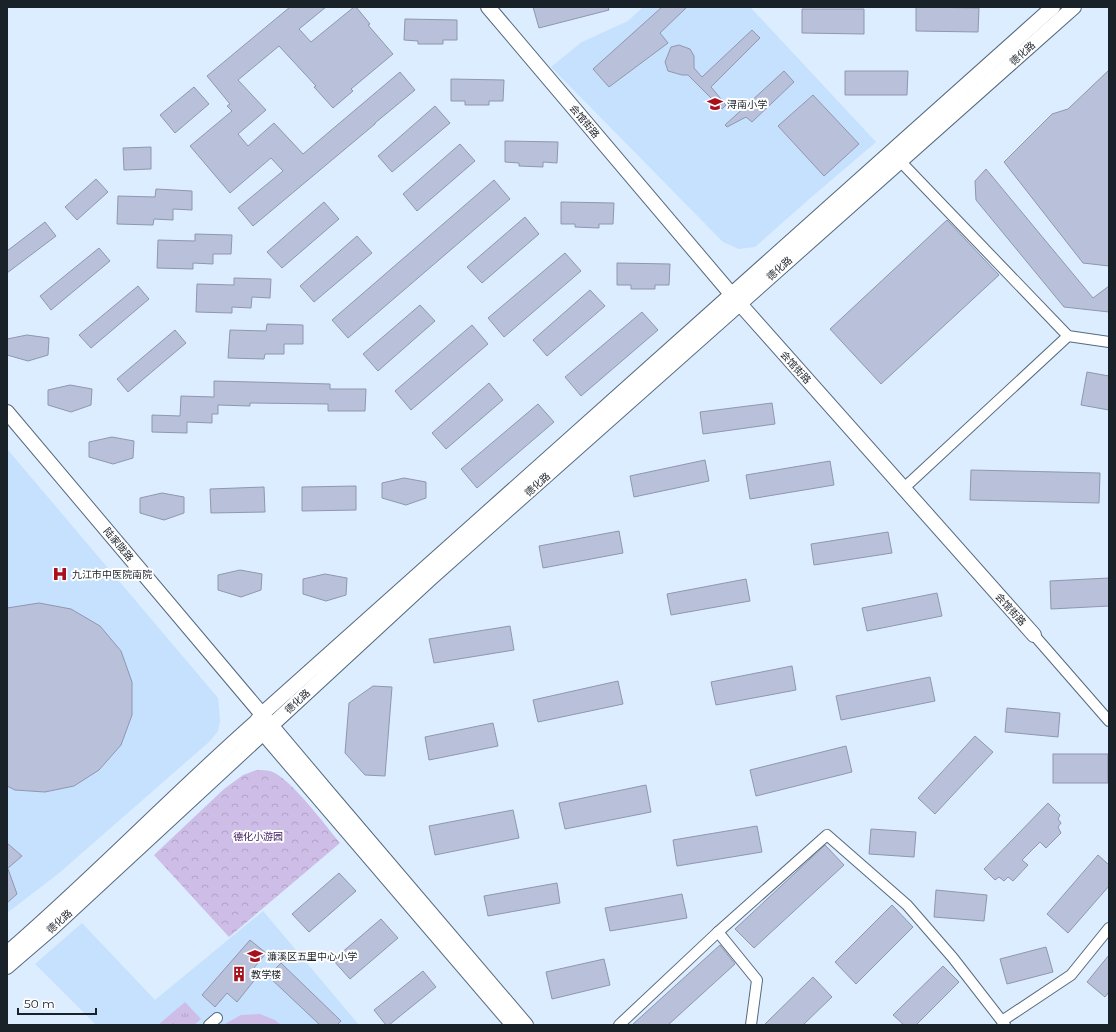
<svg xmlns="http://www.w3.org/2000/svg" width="1116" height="1032" font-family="Montserrat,'Noto Sans SC',sans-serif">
<defs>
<pattern id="grass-tufts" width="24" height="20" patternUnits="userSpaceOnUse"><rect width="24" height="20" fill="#cdbde7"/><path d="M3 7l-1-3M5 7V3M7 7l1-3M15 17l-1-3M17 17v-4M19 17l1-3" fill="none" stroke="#afa2c6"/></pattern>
<pattern id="forest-crowns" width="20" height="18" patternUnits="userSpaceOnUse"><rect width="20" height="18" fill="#cdbde7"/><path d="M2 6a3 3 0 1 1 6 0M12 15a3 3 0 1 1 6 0" fill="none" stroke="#afa2c6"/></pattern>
</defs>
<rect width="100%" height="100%" fill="#dbedfe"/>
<g fill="#c5e1fd">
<path d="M643 7H750L876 142 808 200 755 247 739 249 723 242 551 67 582 42 628 21Z"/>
<path d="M7 449 218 698 220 721 218 731 210 741 59 873 7 913Z"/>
<path d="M263 911 359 1025H96L35 964 82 923 155 1000Z"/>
</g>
<path fill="url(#grass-tufts)" d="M185 1002 201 1019 194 1025H158Z"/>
<path fill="url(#forest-crowns)" d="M257 770C261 770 266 770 270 771 290 777 325 825 340 843L229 937 154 855 224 789 243 775Z"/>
<path fill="#cdbde7" d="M260 1014 275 1020 281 1025H223L241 1015Z"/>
<g fill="#b9c0da" stroke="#9096b0">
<path d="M290 7H326L299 29 311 42 354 7H356L370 24 368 25 393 54 351 89 353 91 333 108 314 87 316 86 279 46 238 80 266 110 238 134 248 146 274 123 303 154 400 72 415 90 375 123V124L253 226 238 208 283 171 271 158 230 193 190 146 232 111 227 106 230 104 207 76Z"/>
<path d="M533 7H608L609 10 539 28Z"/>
<path d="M662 7H687L660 33 668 43 609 87 593 69Z"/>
<path d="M916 7 979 8 978 32 916 31Z"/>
<path d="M802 9H864V34L802 33Z"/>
<path d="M405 19 457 20V40H443V44H418V41L404 40Z"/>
<path d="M752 30 760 38 711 87 726 105 722 109 688 75H682L668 71 665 62 671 47 679 45 690 49 694 56V68L702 77Z"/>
<path d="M1109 70V266L1083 263 1004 162 1052 114 1068 109Z"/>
<path d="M784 71 794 82 752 122 746 117 727 127 725 125Z"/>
<path d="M845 71H908L907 95H845Z"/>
<path d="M451 79 504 80 503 101H489V105H465V101H451Z"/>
<path d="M194 87 209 104 175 133 160 115Z"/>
<path d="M813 95 859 144 824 176 778 126Z"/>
<path d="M435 106 450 123 392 172 378 156Z"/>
<path d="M505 141 558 142 557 163 543 162V167L519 166V163L505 162Z"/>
<path d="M460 144 475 161 417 211 403 194Z"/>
<path d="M151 147V169L124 170 123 148Z"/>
<path d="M986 169 1093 298 1109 286V312L1064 307 976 200 975 181Z"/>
<path d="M96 179 108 192 77 220 65 207Z"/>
<path d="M494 180 510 199 348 338 332 320Z"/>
<path d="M156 189 192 191V210L173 209V220L154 219 153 225 117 224 118 196 155 197Z"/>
<path d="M324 202 339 219 282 268 267 252Z"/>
<path d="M561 202 614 203 613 224H599V228L575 227V224H561Z"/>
<path d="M525 217 539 234 482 283 467 267Z"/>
<path d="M947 220 999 275 881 384 830 329Z"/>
<path d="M45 222 56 236 7 273V251Z"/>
<path d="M195 234 232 235 231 254H213V264L193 263V269L157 268 158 240 195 241Z"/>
<path d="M357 236 372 253 314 302 300 286Z"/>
<path d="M99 248 110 261 51 310 40 296Z"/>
<path d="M565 253 581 271 504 337 488 318Z"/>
<path d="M617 263 670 264 669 285H655V289H631V285H617Z"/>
<path d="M234 278 271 279 270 298 252 297 251 308 232 307V313L196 312 197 284 234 285Z"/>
<path d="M138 286 149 299 91 348 79 335Z"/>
<path d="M590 290 605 306 547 356 533 340Z"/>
<path d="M420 305 435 321 378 371 363 354Z"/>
<path d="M642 312 658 330 581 396 565 377Z"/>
<path d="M267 324 303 325V344H284V354H265L264 359 228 358 230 330 266 331Z"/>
<path d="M472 325 488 344 411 410 395 391Z"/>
<path d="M175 330 186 343 128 392 117 379Z"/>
<path d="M27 335 49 338 48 355 28 361 7 355V339Z"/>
<path d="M1087 372 1109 376V410L1081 405Z"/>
<path d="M214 381 330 384V389H366L365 411H328V404L250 403V406L218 405V414H212V423L187 422V433L152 432V415L180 416 181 396 214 397Z"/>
<path d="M489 383 503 400 446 449 432 433Z"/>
<path d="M70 385 92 389 91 405 71 412 48 405V390Z"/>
<path d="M772 403 775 424 703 434 700 412Z"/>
<path d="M538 404 554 422 477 488 461 469Z"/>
<path d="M112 437 134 441 133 458 113 464 89 457V442Z"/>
<path d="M705 460 709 481 634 497 630 476Z"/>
<path d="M830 461 834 485 750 499 746 475Z"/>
<path d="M971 470 1100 473 1099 503 970 500Z"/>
<path d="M404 478 426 482V498L406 505 382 498V483Z"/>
<path d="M356 486V510L302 511V487Z"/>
<path d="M264 487 265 512 211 513 210 489Z"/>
<path d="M162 493 184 497V513L164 520 140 513V498Z"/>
<path d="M619 531 623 553 543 568 539 546Z"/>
<path d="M888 532 892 553 814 565 811 544Z"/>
<path d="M240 570 262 574 261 590 241 597 218 590V575Z"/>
<path d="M325 574 347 578 346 595 326 601 303 594V579Z"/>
<path d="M1109 578V606L1051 609 1050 581Z"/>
<path d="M746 579 750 601 671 615 667 594Z"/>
<path d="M937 593 942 616 867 631 862 608Z"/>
<path d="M39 603 71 609 100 626 121 651 132 682V715L121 745 99 770 74 786 45 792 15 790 7 786V608Z"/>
<path d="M510 626 514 650 434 663 429 639Z"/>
<path d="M792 666 796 690 716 705 711 682Z"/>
<path d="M930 677 935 701 841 720 836 696Z"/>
<path d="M618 681 623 704 538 722 533 700Z"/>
<path d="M373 686 392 687 385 776 365 775 345 753 349 703Z"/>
<path d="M1007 708 1060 713 1058 737 1005 732Z"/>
<path d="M493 723 498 746 429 760 425 737Z"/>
<path d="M975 736 993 752 935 814 918 798Z"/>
<path d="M846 746 852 772 756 796 750 770Z"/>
<rect x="1053" y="754" width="55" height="29"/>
<path d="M646 785 651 812 565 829 559 803Z"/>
<path d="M1048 803 1060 815 1058 819 1061 823 1058 827 1061 833 1046 848 1040 842 1022 860 1028 865 1013 881 1008 877 1004 881 999 877 995 880 984 869Z"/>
<path d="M513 810 519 838 435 855 429 826Z"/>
<path d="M757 826 762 852 677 866 673 840Z"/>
<path d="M871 829 916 832 914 857 869 854Z"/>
<path d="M7 843 22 856 7 869Z"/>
<path d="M825 845 844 865 754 948 735 929Z"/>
<path d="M1098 855 1109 865V886L1068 933 1047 914Z"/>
<path d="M7 869H8L17 894 7 903Z"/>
<path d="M339 873 356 891 309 932 292 914Z"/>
<path d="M557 883 560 903 488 916 484 896Z"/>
<path d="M936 890 987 895 984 921 934 917Z"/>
<path d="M682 894 687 918 610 931 605 908Z"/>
<path d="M892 905 913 927 856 984 835 962Z"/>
<path d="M381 919 398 938 350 979 333 960Z"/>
<path d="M250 940 266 953 254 968 260 973 237 1002 227 993 215 1007 202 995Z"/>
<path d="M720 945 735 964 668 1025H632Z"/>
<path d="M1046 947 1053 972 1007 984 1000 959Z"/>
<path d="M1109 955V992L1105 997 1087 982Z"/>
<path d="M604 959 610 985 552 999 546 972Z"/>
<path d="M281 963 341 1021 337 1025H320L268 976Z"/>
<path d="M943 966 959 982 916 1025H904L893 1015Z"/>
<path d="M423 971 436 987 389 1025H386L374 1010Z"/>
<path d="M813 977 832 997 803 1025H764Z"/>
</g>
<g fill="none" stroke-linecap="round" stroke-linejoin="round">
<g stroke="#566a7d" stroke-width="12">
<g id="street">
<path d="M900 161 1068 336 1109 342"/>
<path d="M904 488 1068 336"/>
<path d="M1034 635 1109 721"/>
<path d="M718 932 757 980 751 1025"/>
<path d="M1002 1021 1071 975 1109 928"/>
<path d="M209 1025 217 1018"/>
<path d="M619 1025 718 932 827 835 907 905 953 958 1005 1025"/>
</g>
</g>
<g stroke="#566a7d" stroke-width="16">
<g id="secondary">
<path d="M488 7 732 295 1034 635"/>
<path d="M7 412 330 795 526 1025"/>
<path d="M259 726 263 733 513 1025"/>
<path d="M7 953C93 879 171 797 256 722L262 714 1053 7"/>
<path d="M7 967 50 930 431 578 1074 7"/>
</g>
</g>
<use href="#street" stroke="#fff" stroke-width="10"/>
<use href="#secondary" stroke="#fff" stroke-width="14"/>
</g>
<defs>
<g id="school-bare" transform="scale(1.2)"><path d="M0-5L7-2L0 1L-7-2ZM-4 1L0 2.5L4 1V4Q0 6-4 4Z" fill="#a7101d" stroke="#fff" stroke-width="2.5" paint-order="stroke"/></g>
<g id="hospital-bare" transform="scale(1.2)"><path d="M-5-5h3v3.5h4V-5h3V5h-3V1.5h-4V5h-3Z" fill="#a7101d" stroke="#fff" stroke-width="2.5" paint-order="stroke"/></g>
<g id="building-bare" transform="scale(1.2)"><path d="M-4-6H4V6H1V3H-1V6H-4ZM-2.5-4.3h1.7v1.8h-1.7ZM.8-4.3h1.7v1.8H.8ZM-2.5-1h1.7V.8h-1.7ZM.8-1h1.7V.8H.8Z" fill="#a7101d" stroke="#fff" stroke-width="2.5" paint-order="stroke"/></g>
</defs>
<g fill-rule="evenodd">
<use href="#school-bare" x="715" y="104"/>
<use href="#hospital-bare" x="60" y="574"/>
<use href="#school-bare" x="255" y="956"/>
<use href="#building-bare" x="239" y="974"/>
</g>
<g text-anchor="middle" stroke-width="4" stroke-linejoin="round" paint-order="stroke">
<g font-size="10" fill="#192129" stroke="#fff">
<text transform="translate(1022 53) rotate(-42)" y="4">德化路</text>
<text transform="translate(585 121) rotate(50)" y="4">会馆街路</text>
<text transform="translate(779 268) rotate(-42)" y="4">德化路</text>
<text transform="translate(796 367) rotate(48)" y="4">会馆街路</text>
<text transform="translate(537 484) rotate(-42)" y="4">德化路</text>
<text transform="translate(119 544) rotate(50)" y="4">陆家陇路</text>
<text transform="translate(1011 609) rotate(48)" y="4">会馆街路</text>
<text transform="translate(297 701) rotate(-43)" y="4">德化路</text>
<text transform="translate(59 921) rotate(-42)" y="4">德化路</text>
</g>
<g font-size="10" fill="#192129" stroke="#fff" text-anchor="start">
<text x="727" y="108">浔南小学</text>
<text x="72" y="578">九江市中医院南院</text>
<text x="267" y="960">濂溪区五里中心小学</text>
<text x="251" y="978">教学楼</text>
</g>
<g font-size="10" fill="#3d1a61" stroke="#fff">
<text x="258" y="840">德化小游园</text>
</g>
</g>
<rect width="1116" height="1032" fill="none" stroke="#192129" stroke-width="16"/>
<path d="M18 1008v6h78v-6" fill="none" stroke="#192129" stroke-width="2"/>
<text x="24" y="1008" font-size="12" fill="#192129" stroke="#ffffff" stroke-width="3" paint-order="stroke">50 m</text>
</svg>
